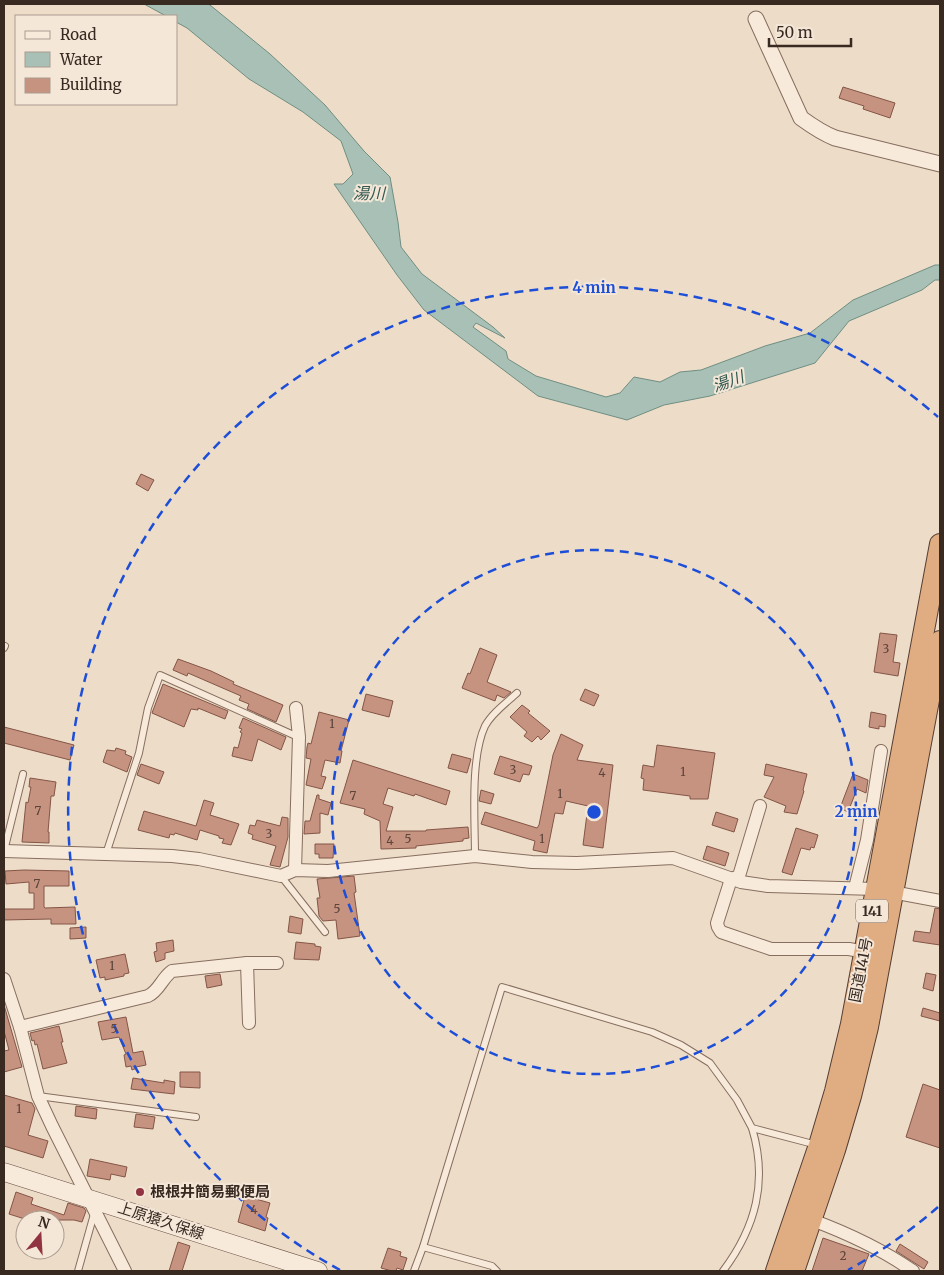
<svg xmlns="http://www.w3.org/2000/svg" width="944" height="1275" font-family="Merriweather,'Noto Sans JP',serif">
<rect width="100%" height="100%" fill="#ecdcc8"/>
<path fill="#a9c0b6" stroke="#708e82" d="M144 4H207L210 5 270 54 325 105 364 151 390 177 398 222 401 247 422 274 493 327 505 338 476 323 473 327 506 351 508 359 536 376 606 397 620 393 634 377 660 382 680 372 701 370 765 346 810 333 853 300 935 265H940V280H935L922 290 849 321 815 363 710 396 664 405 627 420 538 396 424 310 397 275 334 184H343L353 174 341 141 303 112 249 79 187 28 176 22V16H166Z"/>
<g fill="#c79381" stroke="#845546">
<path d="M843 87 895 103 890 118 863 109 864 106 839 98Z"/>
<path d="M141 474 154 480 148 491 136 484Z"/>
<path d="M880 633 897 635 893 662 900 663 898 676 874 672Z"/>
<path d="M480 648 497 655 487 682 511 692 504 698 497 695 495 701 462 688 468 673 470 674Z"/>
<path d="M178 659 211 671 234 682 233 684 283 705 276 722 247 709 249 704 239 700 241 696 188 673 187 676 173 670Z"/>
<path d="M163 684 228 711 225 719 198 708V710L191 709 184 727 152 713Z"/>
<path d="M585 689 599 695 594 706 580 700Z"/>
<path d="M366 694 393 701 389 717 362 710Z"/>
<path d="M522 705 530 711 528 713 550 731 541 740 538 736 532 742 524 736 527 732 510 717Z"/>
<path d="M319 712 349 720 341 751H342L340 763 325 760 321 776 326 777 322 789 306 785 311 759 306 758 307 747 308 743 311 744Z"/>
<path d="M871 712 886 715 885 727 879 726V729L869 727Z"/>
<path d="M243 718 286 737 281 750 258 739 252 761 232 756 234 747 238 748 242 733 240 732 242 729 239 728Z"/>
<path d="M4 727 74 745 70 760 4 743Z"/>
<path d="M561 734 583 745 577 760 613 765 603 848 583 845 588 806 566 801 563 814 555 813 547 853 533 850 535 841 481 824 485 812 537 828 539 825 553 755Z"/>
<path d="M657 745 715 753 708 799H690V796L643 790 644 779 641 778 643 765 654 767Z"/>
<path d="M116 748 126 751 125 754 132 757 127 772 103 762 107 750 115 751Z"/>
<path d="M452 754 471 759 467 773 448 768Z"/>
<path d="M500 756 532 766 529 775 523 774 520 782 494 774Z"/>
<path d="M353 760 450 791 446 805 415 794 414 796 388 788 383 804 393 807 386 831H426V830L468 827 469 838 463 839V841L416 846V848L381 849 380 821 364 814 365 809 340 803Z"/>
<path d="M141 764 164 772 159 784 137 775Z"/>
<path d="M766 764 807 774 803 790 804 791 797 814 784 812 786 806 764 797 774 777 764 775Z"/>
<path d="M853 774 868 780 866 793 857 789 848 812 840 808Z"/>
<path d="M30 778 56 782 54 796H51L48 832H49V843L22 842 26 802 28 803 31 787H29Z"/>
<path d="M481 790 494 794 491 804 479 801Z"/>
<path d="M317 795H319V799L331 803 328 815 320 813V833L304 834 305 821H310Z"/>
<path d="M204 800 214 803 210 815 239 824 231 845 222 843 224 839 219 838V836L200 830 197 840 175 833 174 835 170 834 169 838 138 830 144 811 196 826Z"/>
<path d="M716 812 738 819 734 832 712 825Z"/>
<path d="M282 817 288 818V837L280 867 270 865 276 846 252 839 253 835 248 833 250 825 255 826 257 820 280 826Z"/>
<path d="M796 828 818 835 814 848 811 847 810 850 801 848 792 875 782 872Z"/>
<path d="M315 844H334L333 858H319V854H315Z"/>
<path d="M707 846 729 853 725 866 703 859Z"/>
<path d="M24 870 69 871V886H44V907L45 908 75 907 76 924H51V919L4 920V909H34V893H29V882L6 884 5 871Z"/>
<path d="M354 876 356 892 354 893 360 936 338 939 336 920 323 921 319 916 317 898H320L317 879Z"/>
<path d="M935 908 940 909V945L913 941 915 931 930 933Z"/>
<path d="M290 916 303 919 301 934 288 932Z"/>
<path d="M86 927V938L70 939V928Z"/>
<path d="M173 940 174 951 165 953V959L156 962 154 952 157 951 156 943Z"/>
<path d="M296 942 315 944V946L321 947 319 960 294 959Z"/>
<path d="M125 954 129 973 124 974V976L105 980V977L100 978 96 960Z"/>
<path d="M926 973 936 975 933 991 923 988Z"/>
<path d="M220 974 222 985 207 988 205 976Z"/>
<path d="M4 1005 22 1067 4 1072V1051L9 1050 4 1031Z"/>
<path d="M923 1008 940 1013V1021L921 1016Z"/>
<path d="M126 1017 133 1053 143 1051 146 1065 136 1067 137 1068 132 1070 131 1066 126 1067 124 1055 126 1054 119 1037 102 1040 98 1022Z"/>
<path d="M59 1026 63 1042H61L67 1063 43 1069 37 1044 35 1045 34 1040 32 1041 30 1033Z"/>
<path d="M180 1072H200V1088L180 1087Z"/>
<path d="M133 1078 164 1083V1080L175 1082 174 1094 131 1089Z"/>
<path d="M923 1084 940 1090V1148L906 1137Z"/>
<path d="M4 1095 32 1103 35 1109 28 1135 48 1141 43 1158 4 1146Z"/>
<path d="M76 1106 97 1109 96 1119 75 1116Z"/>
<path d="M136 1114 155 1117 153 1129 134 1127Z"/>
<path d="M90 1159 127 1167 125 1177 111 1174 110 1180 87 1176Z"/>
<path d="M16 1192 33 1198 31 1204 64 1215 68 1203 84 1208 86 1211 82 1222 74 1220H28L9 1214Z"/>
<path d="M245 1196 270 1203 266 1217 268 1218 265 1231 238 1222Z"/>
<path d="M823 1238 869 1254 862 1271H812Z"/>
<path d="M178 1242 190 1246 182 1271H169Z"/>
<path d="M900 1244 928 1262 924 1269 896 1251Z"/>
<path d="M388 1248 401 1252 400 1256 407 1258 403 1270 397 1268 396 1271H392L381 1268Z"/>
</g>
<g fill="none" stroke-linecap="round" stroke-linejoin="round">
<g stroke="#876e5e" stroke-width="8">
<g id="service">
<path d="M4 648 5 646"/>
<path d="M4 851 23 774"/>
<path d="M106 854 139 753 148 708 160 675 298 737"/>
<path d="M475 856C475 821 470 758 485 726 492 713 506 703 517 693"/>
<path d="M281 876 325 932"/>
<path d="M38 1096 196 1117"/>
<path d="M78 1271 94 1214"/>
<path d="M414 1271 423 1247"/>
<path d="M497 1271 492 1266 423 1247 502 987 652 1032 681 1045 710 1063 737 1100 752 1128 817 1145"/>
<path d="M723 1271C756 1227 768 1181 752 1128"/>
</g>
</g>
<g stroke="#876e5e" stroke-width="14">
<g id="minor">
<path d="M760 806 739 876 731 879 717 923 718 927 721 932 771 949H849L865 952"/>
<path d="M4 851 172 856 199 859 281 876 295 870 328 871 475 856 532 862 577 863 673 858 741 882 768 886 876 889 940 901"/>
<path d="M295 870 299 737 296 708"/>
<path d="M855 888 867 840 881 751"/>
<path d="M247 963 249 1023"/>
<path d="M4 979 20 1027 38 1096 52 1126 125 1271"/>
<path d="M20 1027 148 996C159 991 162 978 172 971L247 963H277"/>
<path d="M812 1220C847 1233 883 1250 913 1271"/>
</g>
</g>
<g stroke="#876e5e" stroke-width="17">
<path id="tertiary" d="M756 19 801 118C812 126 822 133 835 138L940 164"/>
</g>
<g stroke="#694f41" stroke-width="19">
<path id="secondary" d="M4 1172 318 1271"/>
</g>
<g stroke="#553d32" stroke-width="22">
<g id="trunk">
<path d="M776 1271 819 1145 835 1091 851 1024 940 544"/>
<path d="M794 1271 835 1150 851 1096 868 1027 940 641"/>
</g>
</g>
<use href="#service" stroke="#f7eadb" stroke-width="6"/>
<use href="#minor" stroke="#f7eadb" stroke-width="12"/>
<use href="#tertiary" stroke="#f7eadb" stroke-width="15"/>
<use href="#secondary" stroke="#f7eadb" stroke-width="18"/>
<use href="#trunk" stroke="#e0ac82" stroke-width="20"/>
</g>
<g fill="none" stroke="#1d4ed8" stroke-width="2.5" stroke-dasharray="9 6">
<circle cx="594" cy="812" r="262"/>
<path d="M938 1207A524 524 0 0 1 848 1270M340 1270A524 524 0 1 1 938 417"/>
</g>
<circle fill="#923342" stroke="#f4e7d8" stroke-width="2" cx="140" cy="1192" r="5"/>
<g text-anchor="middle" stroke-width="4" stroke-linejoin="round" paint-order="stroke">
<g font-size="12" fill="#5c4439">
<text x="886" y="653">3</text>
<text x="332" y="728">1</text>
<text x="513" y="774">3</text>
<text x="683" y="776">1</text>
<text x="602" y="777">4</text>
<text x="560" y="798">1</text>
<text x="353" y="800">7</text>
<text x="38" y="815">7</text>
<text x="269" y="838">3</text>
<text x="408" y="843">5</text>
<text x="542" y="843">1</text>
<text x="390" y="845">4</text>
<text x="37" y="888">7</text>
<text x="337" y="913">5</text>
<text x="112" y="970">1</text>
<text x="114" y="1033">5</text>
<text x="19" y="1113">1</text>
<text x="254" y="1214">4</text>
<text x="843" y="1260">2</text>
</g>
<rect fill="#f4e7d8" stroke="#706258" stroke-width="1" x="856" y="899.5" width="32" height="23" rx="4"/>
<g font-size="14" font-weight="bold" fill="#382921">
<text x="872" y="916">141</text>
</g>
<g font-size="15" fill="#382921" stroke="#f4e7d8">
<text transform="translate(861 970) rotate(-79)" y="5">国道141号</text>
<text transform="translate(161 1221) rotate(18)" y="5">上原猿久保線</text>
</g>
<g font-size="15" font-weight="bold" fill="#382921" stroke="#f4e7d8" text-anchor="start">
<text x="150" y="1197">根根井簡易郵便局</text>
</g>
<g font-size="16" font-style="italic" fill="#31574f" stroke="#f4e7d8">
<text x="369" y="199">湯川</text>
<text transform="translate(728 381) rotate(-20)" y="6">湯川</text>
</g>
</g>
<circle cx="594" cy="812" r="8" fill="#1d4ed8" stroke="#f4e7d8" stroke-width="2.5"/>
<g font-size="15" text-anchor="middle" font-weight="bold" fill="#1d4ed8" stroke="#f4e7d8" stroke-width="4" stroke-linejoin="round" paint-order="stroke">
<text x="594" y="293">4 min</text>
<text x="856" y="817">2 min</text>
</g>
<rect width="944" height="1275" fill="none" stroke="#382921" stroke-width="10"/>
<rect x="15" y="15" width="162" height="90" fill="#f4e7d8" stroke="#a99b8f"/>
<rect x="25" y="31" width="25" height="8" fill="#f7eadb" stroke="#a99b8f"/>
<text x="60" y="40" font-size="15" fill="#382921">Road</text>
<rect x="25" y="52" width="25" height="15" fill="#a9c0b6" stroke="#a99b8f"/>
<text x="60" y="65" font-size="15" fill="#382921">Water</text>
<rect x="25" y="78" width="25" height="15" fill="#c79381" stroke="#a99b8f"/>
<text x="60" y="90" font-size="15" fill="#382921">Building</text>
<g transform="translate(40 1235) rotate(18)"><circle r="24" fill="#f4e7d8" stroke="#a99b8f"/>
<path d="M0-4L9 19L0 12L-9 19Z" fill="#923342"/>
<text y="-8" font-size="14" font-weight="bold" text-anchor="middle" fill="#382921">N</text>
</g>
<path d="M769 38v8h82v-8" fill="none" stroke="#382921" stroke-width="2.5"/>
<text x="776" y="38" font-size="15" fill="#382921" stroke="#f4e7d8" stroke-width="4" paint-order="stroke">50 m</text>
</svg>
